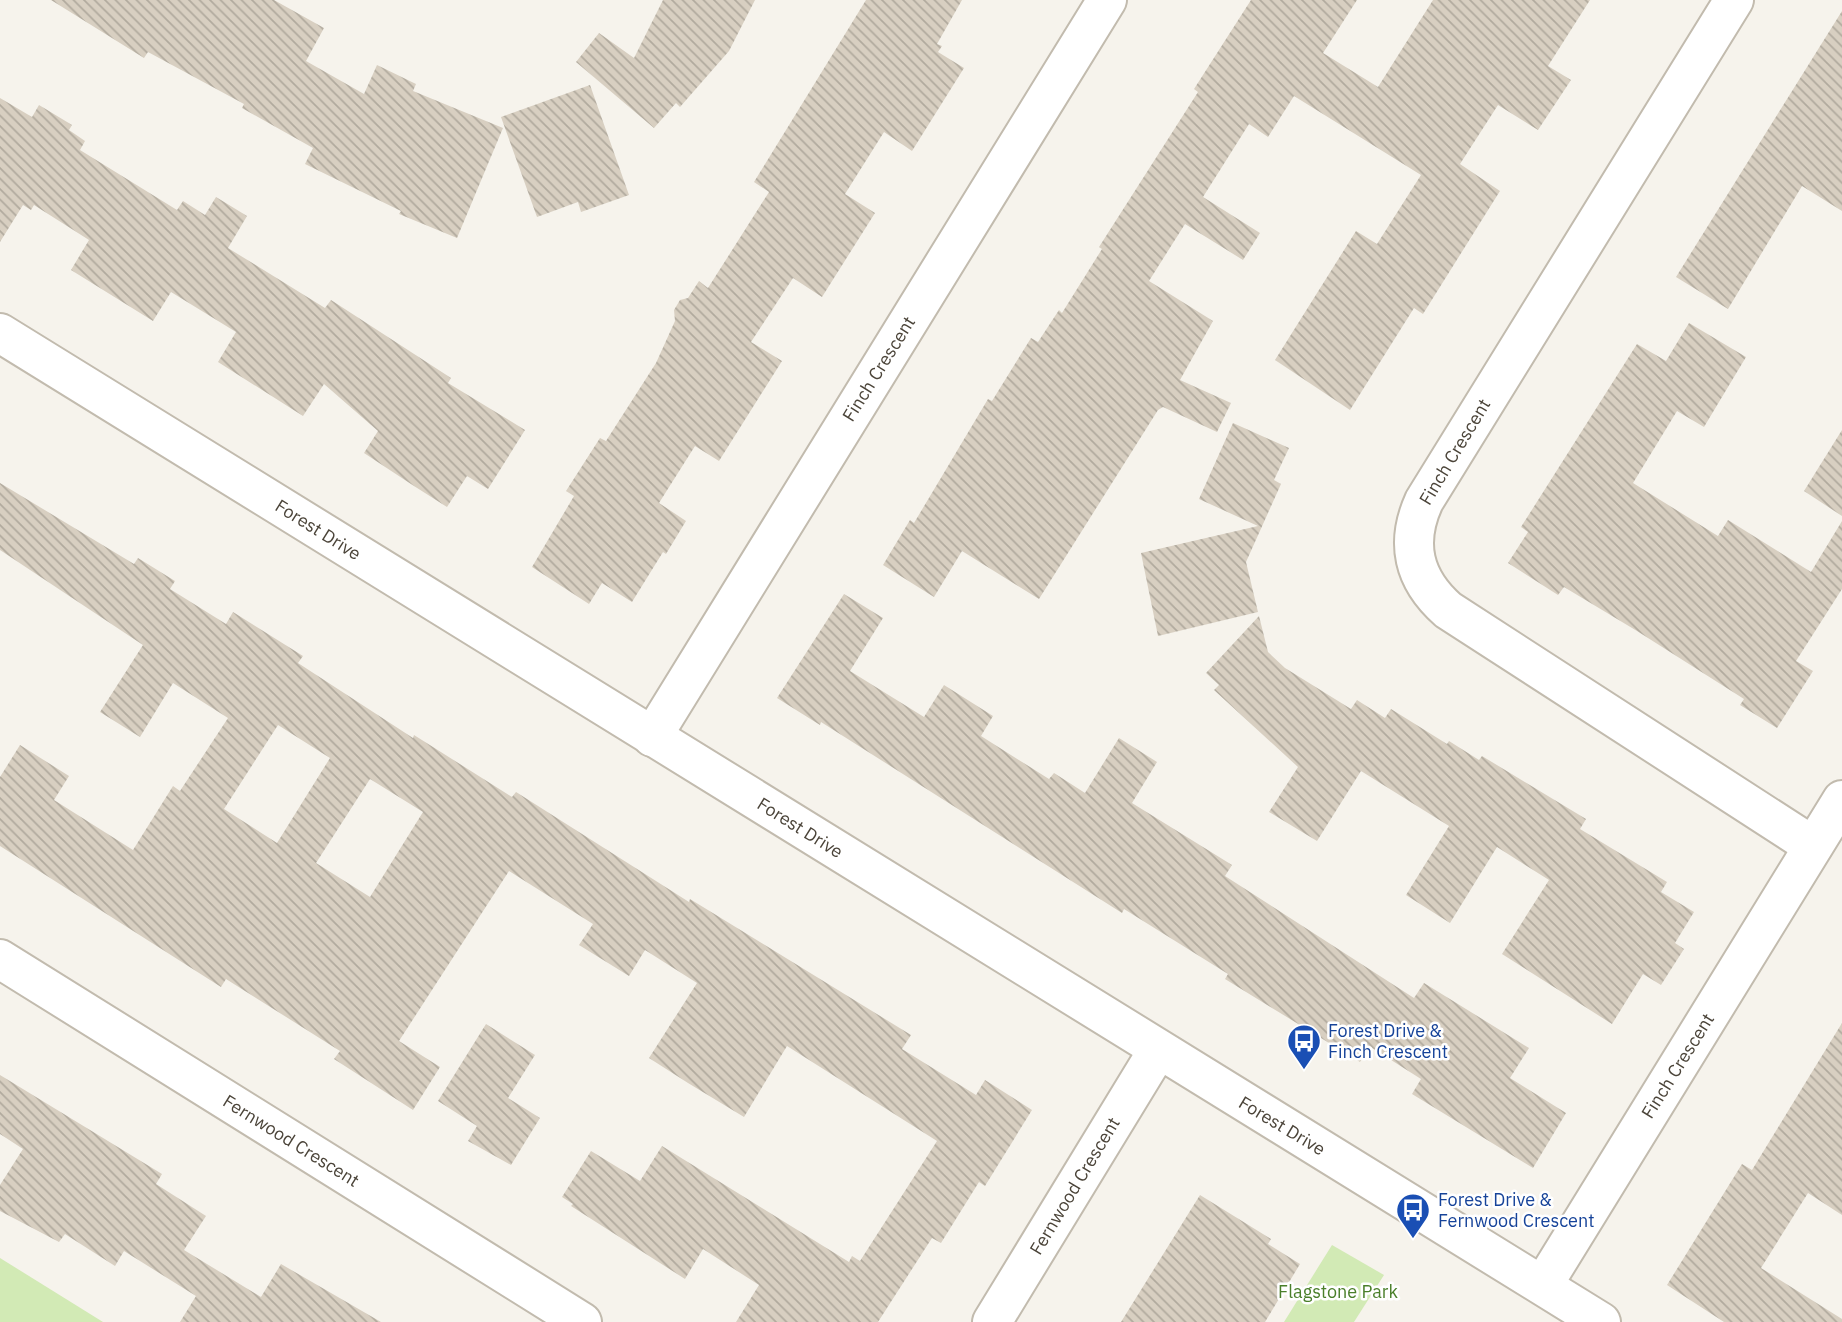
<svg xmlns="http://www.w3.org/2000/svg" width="1842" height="1322" font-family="'IBM Plex Sans',sans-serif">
<defs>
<pattern id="building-back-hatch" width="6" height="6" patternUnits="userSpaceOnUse" patternTransform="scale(1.75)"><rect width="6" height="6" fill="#d8cfc1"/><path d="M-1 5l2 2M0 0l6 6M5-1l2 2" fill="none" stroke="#b1aa9e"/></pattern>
</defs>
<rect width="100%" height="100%" fill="#f6f3ec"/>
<g fill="#d2eab5">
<path d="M1332 1245 1384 1275 1354 1322H1284Z"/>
<path d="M0 1258 103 1322H0Z"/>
</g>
<g fill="url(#building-back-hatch)" fill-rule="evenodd">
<path d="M51 0H274L324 28 306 61 364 94 377 65 416 84 413 91 503 128 457 238 399 214 401 211 305 164 313 148 242 108 244 104 148 52 144 58Z"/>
<path d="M663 0H755L729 51 680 107 676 103 654 128 576 62 599 33 634 58Z"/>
<path d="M866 0H962L937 44 942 46 938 52 964 68 912 151 884 132 845 194 875 213 822 297 793 278 751 342 782 361 719 461 695 446 659 503 686 521 666 554 663 552 632 602 602 583 589 604 532 567 574 496 566 491 600 438 606 441 656 363 675 321 674 310 680 300 688 298 699 281 708 288 769 192 754 182Z"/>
<path d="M1251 0H1357L1323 53 1378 87 1433 0H1590L1548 66 1571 80 1538 130 1498 105 1460 164 1500 191 1423 314 1414 308 1350 410 1275 360 1356 231 1377 244 1421 175 1294 96 1268 137 1249 124 1203 197 1260 233 1243 260 1185 224 1149 281 1213 321 1180 380 1231 403 1217 432 1163 407 1158 410 1039 599 962 551 934 597 883 565 910 520 914 523 988 399 992 401 1031 338 1038 342 1059 310 1062 313 1102 249 1099 247 1198 92 1194 89Z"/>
<path d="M1842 11V211L1802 186 1728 309 1676 277Z"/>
<path d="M590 85 629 195 581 212 578 202 537 217 501 117Z"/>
<path d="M0 98 32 117 39 105 72 125 69 130 85 141 80 150 177 210 183 201 205 215 216 197 247 216 228 248 325 308 331 300 451 378 448 383 525 430 488 489 467 476 447 507 414 486 364 453 378 431 324 384 303 416 218 362 236 332 171 292 153 321 71 270 89 240 34 205 31 210 23 205 0 242Z"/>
<path d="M1689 323 1746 357 1704 427 1677 411 1633 483 1718 536 1728 520 1811 572 1842 521V589L1796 661 1813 671 1777 728 1740 705 1744 699 1637 631 1564 587 1558 595 1508 563 1528 532 1521 527 1637 344 1666 361Z"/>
<path d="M1233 423 1289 448 1274 480 1281 484 1246 562 1258 612 1158 636 1141 553 1258 526 1199 499Z"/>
<path d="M1842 430V516L1804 491Z"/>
<path d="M0 483 134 564 138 558 175 581 170 589 226 624 233 612 303 656 298 663 413 738 414 735 512 797 516 792 689 902 690 899 911 1035 902 1049 976 1095 985 1080 1032 1110 985 1186 979 1182 941 1243 932 1238 878 1322H736L759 1285 703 1249 685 1279 571 1206 573 1204 562 1197 591 1151 640 1181 662 1146 849 1262 852 1256 860 1261 937 1141 787 1046 744 1117 688 1083 649 1058 697 983 645 950 629 976 579 945 593 924 509 871 399 1041 440 1067 413 1110 334 1059 340 1051 226 979 221 987 0 846V777L20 745 69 776 54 800 133 850 173 786 180 791 228 718 173 683 140 737 100 712 143 645 0 550ZM278 725 330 758 277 843 224 809ZM370 779 423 812 370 897 316 863Z"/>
<path d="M844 594 883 618 850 671 924 717 944 685 993 716 981 736 1049 779 1054 773 1085 793 1119 738 1157 762 1132 803 1232 865 1225 876 1414 998 1424 983 1529 1048 1510 1078 1566 1113 1533 1168 1412 1094 1421 1079 1369 1046 1360 1062 1225 979 1228 974 1124 909 1122 913 821 722 820 725 777 698Z"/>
<path d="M1259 616 1268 652 1285 668 1351 709 1357 700 1385 718 1391 709 1447 744 1449 741 1479 760 1482 756 1586 819 1580 829 1667 882 1661 892 1694 912 1675 943 1684 949 1661 985 1643 974 1612 1024 1502 954 1549 880 1497 847 1450 923 1406 895 1449 826 1361 771 1317 841 1269 812 1298 767 1214 690 1219 685 1206 673Z"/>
<path d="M1842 1023V1215L1808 1193 1761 1268 1842 1319V1322H1724L1667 1285 1742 1164 1752 1170Z"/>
<path d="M486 1024 535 1055 508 1098 540 1118 511 1165 468 1141 477 1126 438 1101Z"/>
<path d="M0 1075 162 1174 156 1184 206 1216 184 1250 261 1297 281 1264 381 1322H180L196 1296 124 1251 115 1266 65 1234 59 1242 0 1211V1185L23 1149 0 1134Z"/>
<path d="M1200 1195 1271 1239 1268 1244 1300 1264 1265 1322H1121Z"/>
</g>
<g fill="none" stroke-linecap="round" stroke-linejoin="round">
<g stroke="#c2bbae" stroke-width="42">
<g id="minor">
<path d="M1734 0 1424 501C1405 543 1413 579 1448 610L1813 846"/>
<path d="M0 333 1601 1322"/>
<path d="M652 737 1107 0"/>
<path d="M0 959 582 1322"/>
<path d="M1543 1285 1842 800"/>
<path d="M992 1322 1158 1050"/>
</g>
</g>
<use href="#minor" stroke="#fff" stroke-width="38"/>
</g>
<defs>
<g id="bus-pin" transform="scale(1.75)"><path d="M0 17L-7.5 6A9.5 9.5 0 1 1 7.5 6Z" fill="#1a4fb4" stroke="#fff"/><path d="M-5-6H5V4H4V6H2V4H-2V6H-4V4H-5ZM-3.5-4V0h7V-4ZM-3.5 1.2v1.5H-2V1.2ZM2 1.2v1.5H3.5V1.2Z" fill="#fff"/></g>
</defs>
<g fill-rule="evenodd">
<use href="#bus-pin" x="1304" y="1041"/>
<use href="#bus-pin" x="1413" y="1210"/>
</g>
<g text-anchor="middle" stroke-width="5" stroke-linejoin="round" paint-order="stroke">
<g font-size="18" fill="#4b4439" stroke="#fff">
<text transform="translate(879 369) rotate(-58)" y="6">Finch Crescent</text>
<text transform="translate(1455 452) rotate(-59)" y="6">Finch Crescent</text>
<text transform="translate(318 530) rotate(32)" y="6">Forest Drive</text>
<text transform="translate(800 828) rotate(32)" y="6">Forest Drive</text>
<text transform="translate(1678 1066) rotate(-58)" y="6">Finch Crescent</text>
<text transform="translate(1282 1126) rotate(31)" y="6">Forest Drive</text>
<text transform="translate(291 1141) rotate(32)" y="6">Fernwood Crescent</text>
<text transform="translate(1075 1186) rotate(-59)" y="6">Fernwood Crescent</text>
</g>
<g font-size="18" fill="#164399" stroke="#fff" text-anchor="start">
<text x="1328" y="1037">Forest Drive &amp;<tspan x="1328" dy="21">Finch Crescent</tspan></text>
<text x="1438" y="1206">Forest Drive &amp;<tspan x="1438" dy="21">Fernwood Crescent</tspan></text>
</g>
<g font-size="18" fill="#4a7f2a" stroke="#fff">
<text x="1338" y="1298">Flagstone Park</text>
</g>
</g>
</svg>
